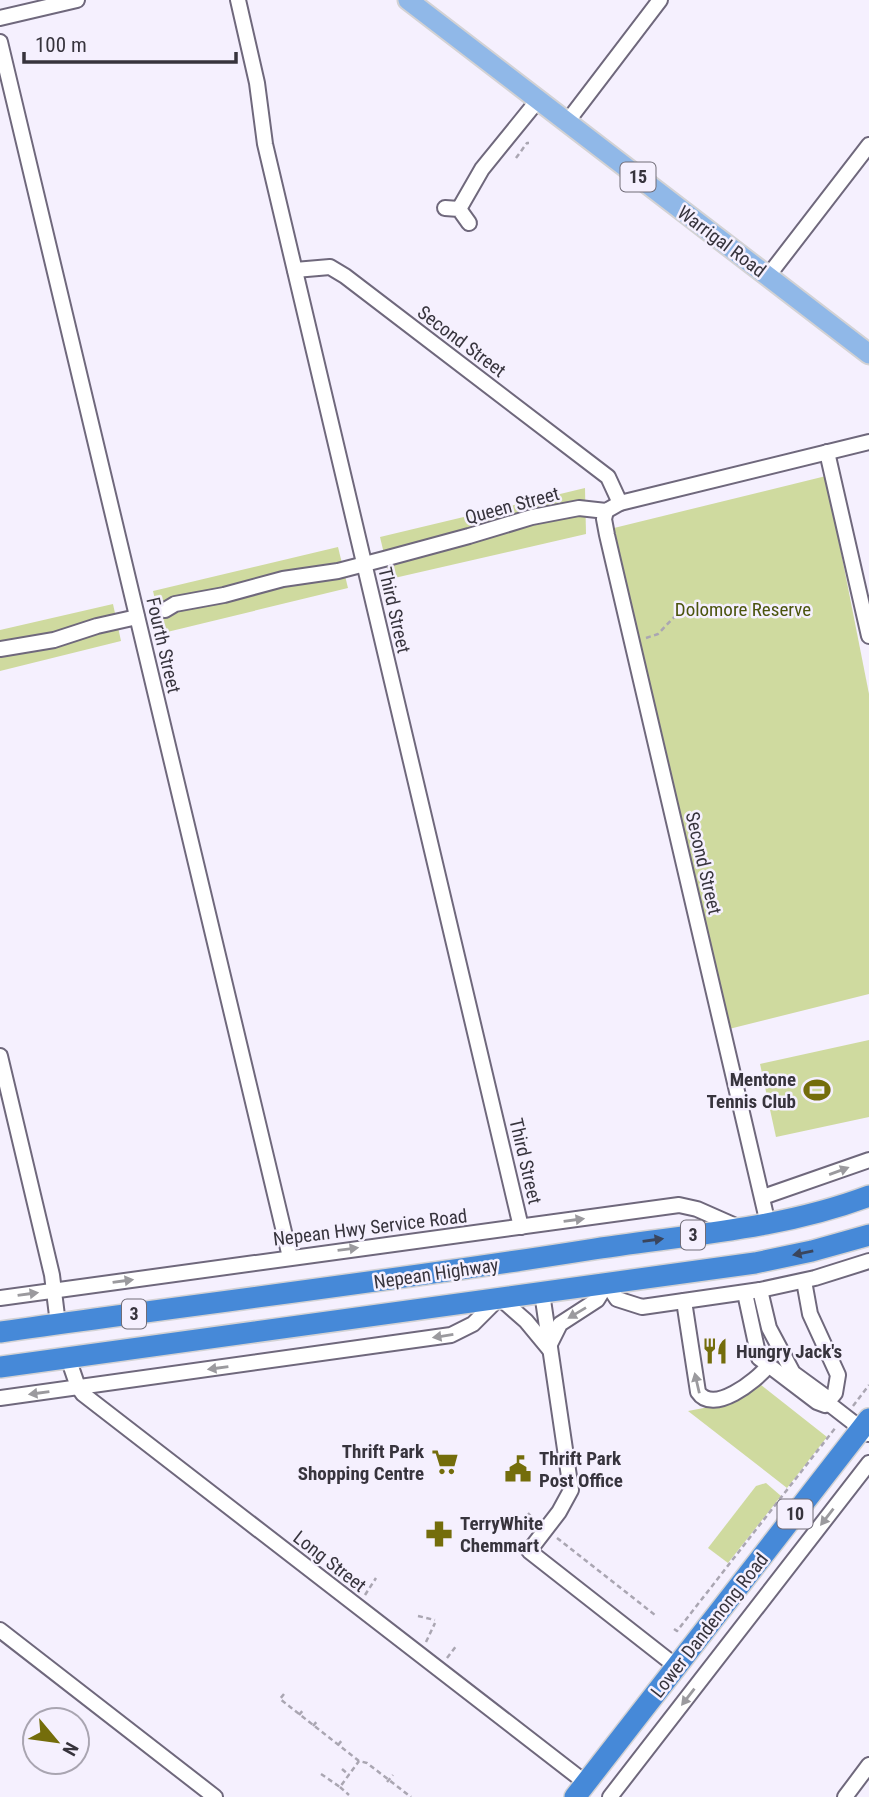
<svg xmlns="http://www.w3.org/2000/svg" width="869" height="1797" font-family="'Roboto Condensed',sans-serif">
<rect width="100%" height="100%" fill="#f5f0fe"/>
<g fill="#cfda9f">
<path d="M826 476 869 694V994L729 1029 614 528Z"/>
<path d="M585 488 586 534 390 579 380 537Z"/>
<path d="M338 547 348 588 163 633 153 591Z"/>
<path d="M113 604 121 641 0 671V630Z"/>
<path d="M869 1040V1117L776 1137 760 1064Z"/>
<path d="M761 1385 827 1437 787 1488 688 1411 730 1403Z"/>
<path d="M766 1483 781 1496 728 1563 708 1548 756 1486Z"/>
</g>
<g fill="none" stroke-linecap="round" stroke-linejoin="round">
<g stroke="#6f687c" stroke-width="18">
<g id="minor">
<path d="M238 0 257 83 265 144 521 1227"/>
<path d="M0 18 77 0"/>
<path d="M0 42 290 1257"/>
<path d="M567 122 660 0"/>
<path d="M445 208 459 209 469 223"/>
<path d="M459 209 482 169 538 100"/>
<path d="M295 270 330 267 345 276 608 477 620 503"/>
<path d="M768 276 869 145"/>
<path d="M827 452 869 636"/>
<path d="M606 511 604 519 607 535 768 1224"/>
<path d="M165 610 175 604 224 595 283 579 338 571 384 559 469 536 532 517 579 508 606 511 620 503 869 442"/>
<path d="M0 649 54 640 97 626 137 617"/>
<path d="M0 1056 52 1275 58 1324"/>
<path d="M763 1197 869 1160"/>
<path d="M607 1284 617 1299 642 1307 760 1290 815 1278 869 1261"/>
<path d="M760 1290 769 1328 793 1373 830 1400"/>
<path d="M542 1293 571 1490 559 1512 529 1551 677 1667"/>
<path d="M745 1293 759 1358 817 1402 825 1405 835 1393 838 1375 810 1314 804 1281"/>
<path d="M0 1298 679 1205 697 1209 740 1228"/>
<path d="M501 1299 526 1321 550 1350"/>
<path d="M684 1301 698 1392C713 1415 756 1381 768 1366"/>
<path d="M550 1344 560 1324 597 1300 607 1284"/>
<path d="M68 1358 78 1387 83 1394 586 1783"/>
<path d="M0 1398 451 1335 473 1324 498 1299"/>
<path d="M828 1403 868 1434"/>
<path d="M0 1630 215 1797"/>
<path d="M610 1797 869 1463"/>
<path d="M845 1797 869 1765"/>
</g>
</g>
<g stroke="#d3d2d4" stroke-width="23">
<path id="major" d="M408 0 869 354"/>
</g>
<g stroke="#d3d2d4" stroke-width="24">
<g id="highway">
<path d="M0 1332C196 1304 393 1281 588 1250 683 1235 779 1230 869 1196"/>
<path d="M0 1367 755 1263 812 1251 869 1235"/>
<path d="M575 1797 869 1419"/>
</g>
</g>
<g stroke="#aaa6b2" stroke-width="2.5" stroke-dasharray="5 3.5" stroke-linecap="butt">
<path d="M516 158 527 143H529"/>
<path d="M646 638 658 634 677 614 675 609"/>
<path d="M853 1406 869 1385"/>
<path d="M528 1513 535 1521"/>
<path d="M557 1538 655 1615"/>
<path d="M365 1595 376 1578"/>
<path d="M418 1616 435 1620"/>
<path d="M674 1629 677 1631 836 1427"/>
<path d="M426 1642 435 1623"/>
<path d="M447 1658 457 1645"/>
<path d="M284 1694 280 1699 359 1761 367 1763 411 1797"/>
<path d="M299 1715 304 1709"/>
<path d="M313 1726 318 1720"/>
<path d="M338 1745 343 1739"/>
<path d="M342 1769 349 1775"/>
<path d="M321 1774 340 1787 359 1761"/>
<path d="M387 1782 393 1775"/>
<path d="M340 1787 349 1795"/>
</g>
<use href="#minor" stroke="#fff" stroke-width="14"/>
<use href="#major" stroke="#90b8e8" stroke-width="19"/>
<use href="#highway" stroke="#4689d8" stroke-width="21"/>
</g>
<defs><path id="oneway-solid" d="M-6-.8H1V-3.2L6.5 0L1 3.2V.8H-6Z" transform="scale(1.75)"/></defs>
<g fill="#9b9a9e">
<use href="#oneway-solid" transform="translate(839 1171) rotate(-20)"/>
<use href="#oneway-solid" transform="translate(574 1220) rotate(-8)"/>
<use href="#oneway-solid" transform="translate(348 1249) rotate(-7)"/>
<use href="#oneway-solid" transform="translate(123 1281) rotate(-8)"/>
<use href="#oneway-solid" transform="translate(28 1294) rotate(-8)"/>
<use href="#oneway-solid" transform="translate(577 1313) rotate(149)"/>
<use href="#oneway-solid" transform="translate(443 1336) rotate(171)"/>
<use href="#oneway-solid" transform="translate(218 1368) rotate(172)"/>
<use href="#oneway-solid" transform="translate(697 1383) rotate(-103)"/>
<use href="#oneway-solid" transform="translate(39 1393) rotate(172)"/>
<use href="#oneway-solid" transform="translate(827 1517) rotate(128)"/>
<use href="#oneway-solid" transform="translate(688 1697) rotate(128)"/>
</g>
<g fill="#3a455c">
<use href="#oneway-solid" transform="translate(653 1240) rotate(-8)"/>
<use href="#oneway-solid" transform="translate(803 1253) rotate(168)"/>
</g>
<defs>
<g id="stadium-bare" transform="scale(2.1)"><path d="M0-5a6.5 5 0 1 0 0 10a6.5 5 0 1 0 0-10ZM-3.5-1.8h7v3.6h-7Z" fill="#746d0b" stroke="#f5f0fe" stroke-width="2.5" paint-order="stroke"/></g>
<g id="restaurant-bare" transform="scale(2.1)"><path d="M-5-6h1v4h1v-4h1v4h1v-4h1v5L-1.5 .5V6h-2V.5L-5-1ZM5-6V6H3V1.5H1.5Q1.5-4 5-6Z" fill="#746d0b" stroke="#f5f0fe" stroke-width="2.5" paint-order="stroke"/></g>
<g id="supermarket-bare" transform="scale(2.1)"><path d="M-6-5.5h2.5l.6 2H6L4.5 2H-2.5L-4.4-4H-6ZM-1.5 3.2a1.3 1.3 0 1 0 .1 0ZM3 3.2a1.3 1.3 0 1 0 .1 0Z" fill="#746d0b" stroke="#f5f0fe" stroke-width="2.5" paint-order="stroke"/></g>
<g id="civic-bare" transform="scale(2.1)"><path d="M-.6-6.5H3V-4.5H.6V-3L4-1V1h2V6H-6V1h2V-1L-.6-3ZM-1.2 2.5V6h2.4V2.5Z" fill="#746d0b" stroke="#f5f0fe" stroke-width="2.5" paint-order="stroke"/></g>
<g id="pharmacy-bare" transform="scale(2.1)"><path d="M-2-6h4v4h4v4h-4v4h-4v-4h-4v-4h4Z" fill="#746d0b" stroke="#f5f0fe" stroke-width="2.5" paint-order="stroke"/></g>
</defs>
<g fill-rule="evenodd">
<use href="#stadium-bare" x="817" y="1090"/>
<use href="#restaurant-bare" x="715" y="1351"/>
<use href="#supermarket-bare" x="445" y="1462"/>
<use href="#civic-bare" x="518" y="1469"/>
<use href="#pharmacy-bare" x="439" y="1534"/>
</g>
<g text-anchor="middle" stroke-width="5" stroke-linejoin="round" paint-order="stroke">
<g fill="#f5f0fe" stroke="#706c77" stroke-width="2">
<rect x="620.5" y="162.5" width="35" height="29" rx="5"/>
<rect x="681" y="1220.5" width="24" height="29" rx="5"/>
<rect x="122" y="1299.5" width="24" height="29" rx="5"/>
<rect x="777.5" y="1499.5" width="35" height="29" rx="5"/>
</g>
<g font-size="18" font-weight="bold" fill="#37343d">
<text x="638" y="183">15</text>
<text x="693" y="1241">3</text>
<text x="134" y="1320">3</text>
<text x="795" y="1520">10</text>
</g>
<g font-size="19" fill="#37343d" stroke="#f5f0fe">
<text transform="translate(722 241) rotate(37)" y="7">Warrigal Road</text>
<text transform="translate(462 341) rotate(37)" y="7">Second Street</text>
<text transform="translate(512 505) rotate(-15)" y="7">Queen Street</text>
<text transform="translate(395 610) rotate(77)" y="7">Third Street</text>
<text transform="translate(164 645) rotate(77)" y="7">Fourth Street</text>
<text transform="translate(704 863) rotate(77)" y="7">Second Street</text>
<text transform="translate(526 1161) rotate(77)" y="7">Third Street</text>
<text transform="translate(370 1227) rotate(-7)" y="7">Nepean Hwy Service Road</text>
<text transform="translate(436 1273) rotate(-8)" y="7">Nepean Highway</text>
<text transform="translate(330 1561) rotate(38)" y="7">Long Street</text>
<text transform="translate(709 1625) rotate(-52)" y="7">Lower Dandenong Road</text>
</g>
<g font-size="19" fill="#4b540d" stroke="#f5f0fe">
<text x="743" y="616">Dolomore Reserve</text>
</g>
<g font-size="19" font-weight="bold" fill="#37343d" stroke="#f5f0fe" text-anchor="start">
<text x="796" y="1086" text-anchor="end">Mentone<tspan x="796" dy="22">Tennis Club</tspan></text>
<text x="736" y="1358">Hungry Jack's</text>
<text x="424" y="1458" text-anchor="end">Thrift Park<tspan x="424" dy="22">Shopping Centre</tspan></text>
<text x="539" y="1465">Thrift Park<tspan x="539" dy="22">Post Office</tspan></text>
<text x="460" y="1530">TerryWhite<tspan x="460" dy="22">Chemmart</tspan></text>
</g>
</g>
<g transform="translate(56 1741) rotate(119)"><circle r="33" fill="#f5f0fe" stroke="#a9a5b1" stroke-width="2"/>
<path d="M0-5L12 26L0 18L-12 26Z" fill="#746d0b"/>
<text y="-10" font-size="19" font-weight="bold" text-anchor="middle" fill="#37343d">N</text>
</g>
<path d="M24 52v10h212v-10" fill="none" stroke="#37343d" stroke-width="3.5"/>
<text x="35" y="52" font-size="21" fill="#37343d" stroke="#f5f0fe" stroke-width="5" paint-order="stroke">100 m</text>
</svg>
